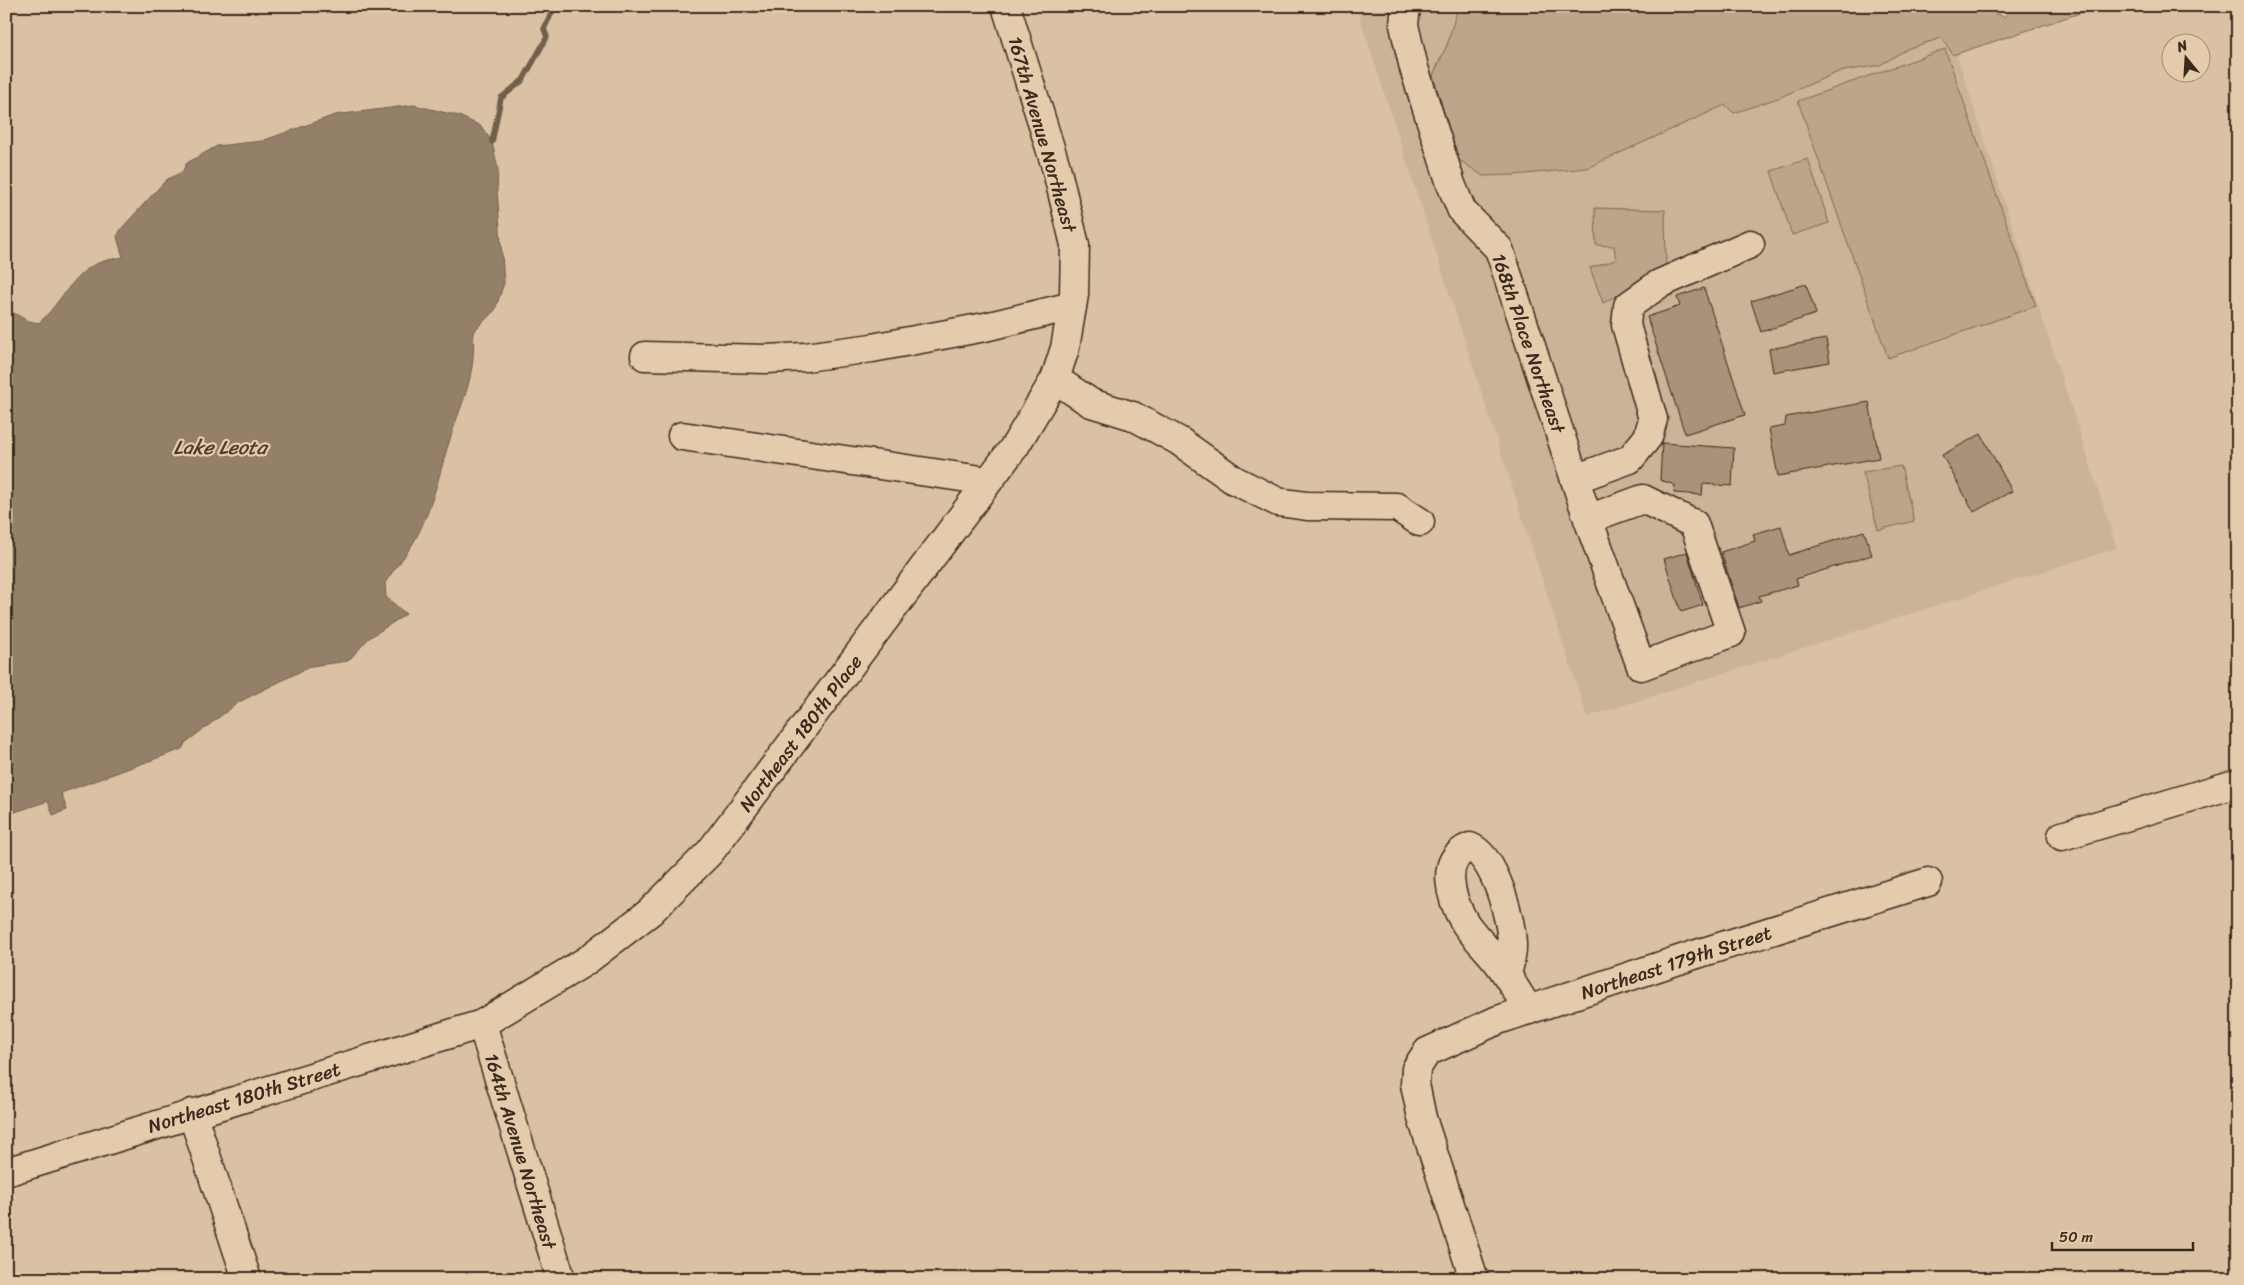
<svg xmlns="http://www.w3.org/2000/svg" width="2244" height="1285" font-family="Sriracha,sans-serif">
<rect width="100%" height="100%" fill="#dac1a4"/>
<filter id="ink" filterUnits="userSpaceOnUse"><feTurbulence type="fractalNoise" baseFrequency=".02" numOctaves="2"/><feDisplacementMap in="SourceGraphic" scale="10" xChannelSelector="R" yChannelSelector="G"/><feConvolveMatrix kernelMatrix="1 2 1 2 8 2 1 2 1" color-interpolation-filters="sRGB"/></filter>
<g filter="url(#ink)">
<path fill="#cbb397" d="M1356 6H1941L2117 548 1587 717Z"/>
<g fill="#bca58a" stroke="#7c6854">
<path d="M1461 6H1989V11L2004 17 2016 6H2101L1953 55 1942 38 1909 48 1880 65 1838 72 1778 98 1734 113 1725 105 1587 168 1514 175 1483 176 1458 159 1433 75 1447 45 1457 10Z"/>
<path d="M1945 49 2036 306 1888 358 1798 101Z"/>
<path d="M1808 159 1829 223 1792 235 1771 171Z"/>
<path d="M1595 208 1665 210 1666 270 1603 303 1590 268 1616 260 1614 246 1596 245Z"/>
<path d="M1901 466 1914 521 1878 530 1863 472Z"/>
</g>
<path fill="#948069" stroke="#705e4b" d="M414 105 459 116 481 126 492 142 498 169 497 190 504 283 495 310 473 332C476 379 463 397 450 439 439 473 434 504 417 536 408 554 395 567 385 583L386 597 406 614 369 638 348 661 311 666 239 702 185 743 182 749 61 793 67 810 53 815 48 801 6 815V320L12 312 28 321 39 323C59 305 74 273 96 264 104 260 114 259 123 257L117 237 121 229 166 180 182 172 187 163 217 146 262 141 335 115Z"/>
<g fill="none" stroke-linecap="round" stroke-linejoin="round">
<path stroke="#705e4b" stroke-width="5.5" d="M492 142 501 98 523 80 547 37 544 29 555 6"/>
</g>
<g fill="#a8927a" stroke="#3b2a1e">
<path d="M1806 284 1816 314 1761 332 1751 301Z"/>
<path d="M1704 288 1745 415 1685 434 1647 317 1680 306 1677 297Z"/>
<path d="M1826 339 1830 362 1773 372 1769 349Z"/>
<path d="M1869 402 1879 458 1778 476 1769 429 1785 426 1786 417Z"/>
<path d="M1981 434 2012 491 1974 512 1942 455Z"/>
<path d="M1662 443 1734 448 1732 486 1703 484 1702 495 1674 493 1675 485 1660 480Z"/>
<path d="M1781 526 1789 555 1864 531 1872 555 1796 579 1798 585 1759 596 1761 601 1739 608 1721 552 1755 541 1753 534Z"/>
<path d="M1687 552 1703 605 1681 612 1664 559Z"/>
</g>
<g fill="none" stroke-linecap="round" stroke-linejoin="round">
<g stroke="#3b2a1e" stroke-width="31">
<g id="minor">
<path d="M1406 6 1404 25 1414 68 1451 184 1462 211 1499 249 1588 519 1641 666 1731 633 1694 524 1643 499 1588 519"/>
<path d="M645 356 766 359 805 357 872 348 985 327 1072 306"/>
<path d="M1055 379 1091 403 1133 416 1179 441 1234 480 1278 502 1307 506 1397 507 1420 522"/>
<path d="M682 436 988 481"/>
<path d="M1575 479 1630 459 1648 437 1653 419 1626 325 1628 306 1659 284 1750 244"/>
<path d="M2062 836 2238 783"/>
<path d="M1507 975C1509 966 1512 957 1512 948 1513 923 1495 856 1470 847 1438 859 1451 900 1465 923 1475 938 1489 950 1500 965 1510 979 1519 995 1529 1010"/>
<path d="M482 1024 561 1279"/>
<path d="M192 1113 247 1279"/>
<path d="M6 1172 482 1024 586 961 650 912 710 852 1015 446 1055 379 1065 348 1074 295 1075 245 1056 167 1006 6"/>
<path d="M1474 1279 1422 1118 1415 1084 1416 1069 1427 1052 1498 1020 1694 955 1928 882"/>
</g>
</g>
<use href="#minor" stroke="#e4cbac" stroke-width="28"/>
</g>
</g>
<g text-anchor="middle" stroke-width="4.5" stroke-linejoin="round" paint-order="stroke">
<g font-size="19" fill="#3b2a1e" stroke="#e4cbac">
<text transform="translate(1043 134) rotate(74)" y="7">167th Avenue Northeast</text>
<text transform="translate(1529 343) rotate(71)" y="7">168th Place Northeast</text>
<text transform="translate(800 733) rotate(-53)" y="7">Northeast 180th Place</text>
<text transform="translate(1676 962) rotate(-18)" y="7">Northeast 179th Street</text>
<text transform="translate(244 1097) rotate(-17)" y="7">Northeast 180th Street</text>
<text transform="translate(521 1151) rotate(73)" y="7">164th Avenue Northeast</text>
</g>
<g font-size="20" font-style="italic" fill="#4d3b2d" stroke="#e4cbac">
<text x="220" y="454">Lake Leota</text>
</g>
</g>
<rect width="2244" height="1285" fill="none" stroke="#e4cbac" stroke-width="25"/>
<rect x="12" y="12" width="2219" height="1260" fill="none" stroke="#3b2a1e" stroke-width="2" filter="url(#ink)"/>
<g transform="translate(2186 58) rotate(342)"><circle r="24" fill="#e4cbac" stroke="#a08b73"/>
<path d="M0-4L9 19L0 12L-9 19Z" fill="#3b2a1e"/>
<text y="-8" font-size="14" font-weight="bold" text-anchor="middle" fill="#3b2a1e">N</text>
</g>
<path d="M2052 1242v8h141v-8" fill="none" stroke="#3b2a1e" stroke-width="2.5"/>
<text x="2059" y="1242" font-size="15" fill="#3b2a1e" stroke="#e4cbac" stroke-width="4" paint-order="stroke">50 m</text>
</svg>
